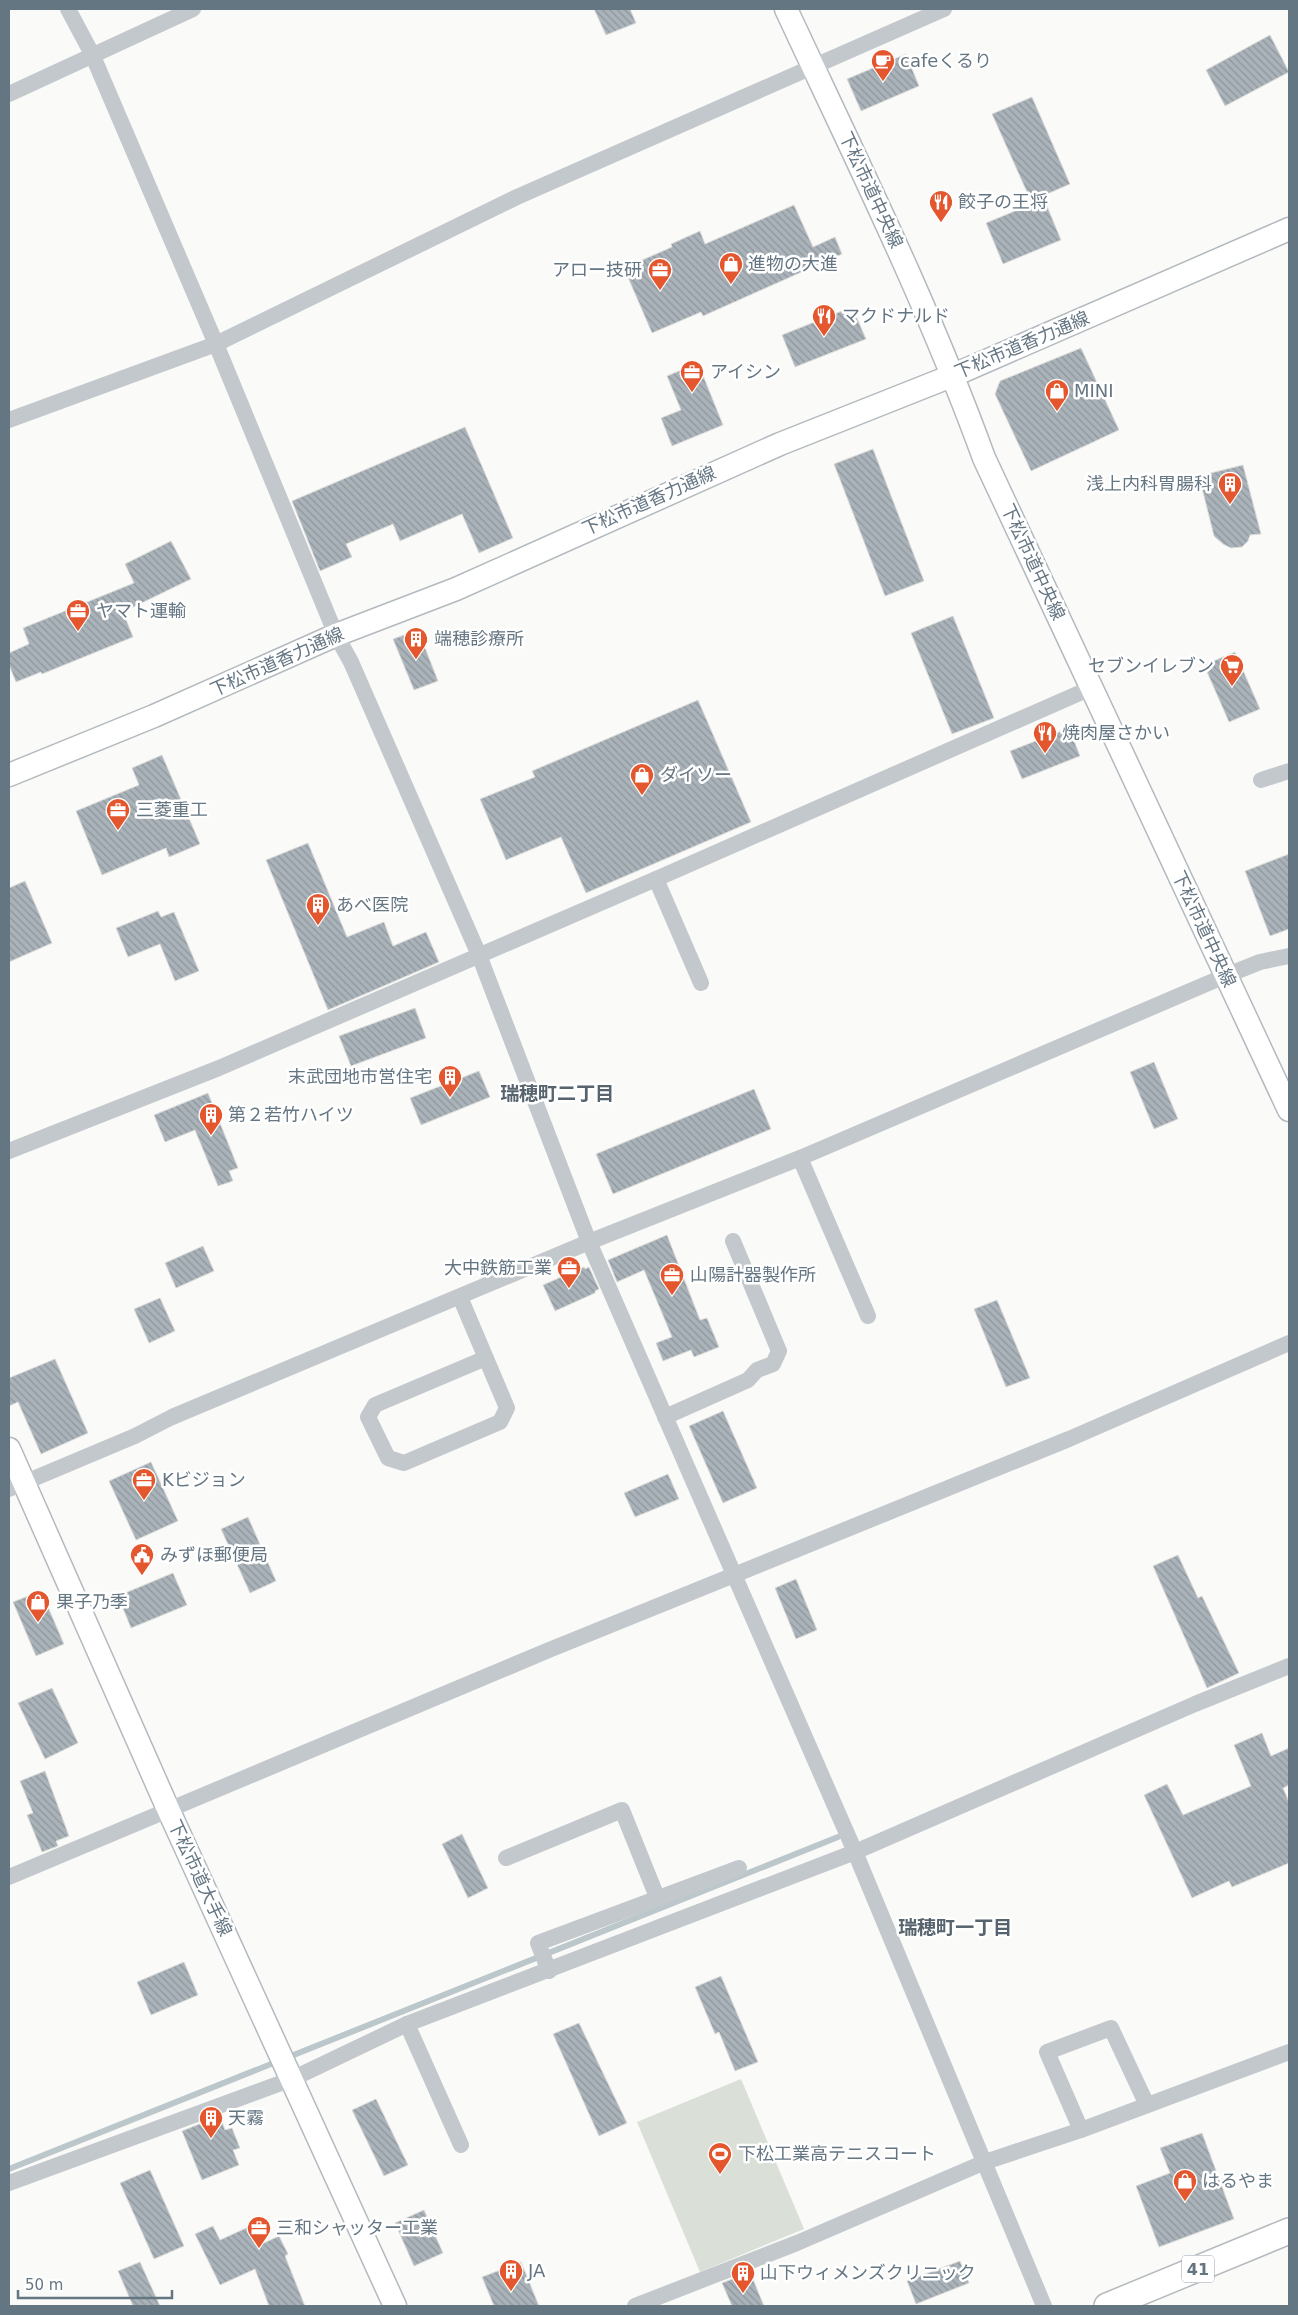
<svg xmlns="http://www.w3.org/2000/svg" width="1298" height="2315" font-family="'DejaVu Sans','Noto Sans JP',sans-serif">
<defs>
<pattern id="building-back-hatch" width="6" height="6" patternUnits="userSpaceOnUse" patternTransform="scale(1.25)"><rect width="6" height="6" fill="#aab3b9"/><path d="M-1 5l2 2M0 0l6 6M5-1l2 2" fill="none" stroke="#8e969c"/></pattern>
</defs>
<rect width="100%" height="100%" fill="#fafaf8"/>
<path fill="#dadfd7" d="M741 2079 804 2229 700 2272 637 2122Z"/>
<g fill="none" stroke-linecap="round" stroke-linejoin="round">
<path stroke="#bbc7cb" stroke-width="6" d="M9 2169 838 1837"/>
</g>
<g fill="url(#building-back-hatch)" stroke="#dcdcda">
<path d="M594 9H630L636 23 606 35Z"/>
<path d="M1270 35 1289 72 1225 106 1206 70Z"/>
<path d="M906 54 919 86 861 111 847 79Z"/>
<path d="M1032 97 1070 184 1031 201 992 114Z"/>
<path d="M1044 199 1061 240 1003 264 986 223Z"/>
<path d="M794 205 813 247 835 237 842 254 703 316 701 312 652 333 624 268 672 247 671 244 700 231 705 244Z"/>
<path d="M852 307 866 339 795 367 782 335Z"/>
<path d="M1081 348 1119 430 1031 471 995 394 1000 381Z"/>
<path d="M698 363 723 425 672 446 661 418 681 410 667 376Z"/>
<path d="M465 427 513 538 479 553 462 514 400 541 393 524 346 544 352 557 320 571 292 501Z"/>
<path d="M873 449 924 581 885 596 834 464Z"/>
<path d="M1243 465 1261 534 1250 535 1248 541 1242 547 1231 548 1223 544 1214 536 1199 476Z"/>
<path d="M171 541 191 579 123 612 133 637 42 674 41 672 16 682 9 665V653L29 644 23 628 134 583 125 564Z"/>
<path d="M953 616 994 718 952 734 911 633Z"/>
<path d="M418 630 438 681 414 690 393 639Z"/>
<path d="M1235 652 1260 709 1229 722 1204 665Z"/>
<path d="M698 700 751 822 586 893 561 837 506 860 480 799 535 777 532 771Z"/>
<path d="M1069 728 1080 756 1022 779 1010 751Z"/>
<path d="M162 755 200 844 169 857 166 848 102 875 76 811 139 785 132 768Z"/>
<path d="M308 843 347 937 384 922 393 946 426 932 439 962 328 1010 266 860Z"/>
<path d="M1289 854V929L1270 936 1245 871Z"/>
<path d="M25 881 52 943 9 962V888Z"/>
<path d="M158 911 161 917 174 912 199 971 175 981 160 944 128 957 116 928Z"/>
<path d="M415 1008 426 1038 351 1066 339 1036Z"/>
<path d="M1154 1062 1178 1119 1154 1129 1130 1072Z"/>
<path d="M479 1071 490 1097 421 1125 410 1098Z"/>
<path d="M754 1089 771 1129 613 1194 596 1154Z"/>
<path d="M208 1093 238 1168 229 1171 233 1181 218 1186 195 1130 165 1142 154 1115Z"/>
<path d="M667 1235 700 1320 707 1318 719 1347 694 1357 691 1350 663 1361 656 1343 672 1337 644 1270 617 1282 608 1260Z"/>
<path d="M203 1246 214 1271 176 1288 165 1263Z"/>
<path d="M584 1267 585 1269 589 1267 599 1289 595 1291V1293L555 1311 543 1285Z"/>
<path d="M160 1298 175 1331 149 1343 134 1309Z"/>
<path d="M997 1300 1030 1378 1006 1387 974 1309Z"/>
<path d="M55 1359 88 1433 41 1454 18 1402 9 1406V1378Z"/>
<path d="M723 1411 757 1488 723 1503 689 1426Z"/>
<path d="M151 1462 178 1521 136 1540 109 1481Z"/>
<path d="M668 1474 679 1499 635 1517 624 1493Z"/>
<path d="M248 1517 276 1581 250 1593 221 1529Z"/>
<path d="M1178 1555 1198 1598 1202 1596 1239 1673 1207 1688 1153 1566Z"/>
<path d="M173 1573 187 1605 131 1628 118 1596Z"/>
<path d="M796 1579 817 1630 796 1639 775 1588Z"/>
<path d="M41 1591 64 1644 36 1656 13 1602Z"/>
<path d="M52 1688 78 1743 45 1759 18 1703Z"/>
<path d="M1262 1733 1271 1756 1289 1748V1785L1283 1788 1289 1802V1863L1232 1887 1229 1881 1192 1898 1144 1795 1167 1784 1183 1815 1251 1786 1234 1745Z"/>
<path d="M45 1771 69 1836 56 1841 58 1846 42 1852 27 1815 33 1813 20 1781Z"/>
<path d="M462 1834 488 1888 468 1898 442 1844Z"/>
<path d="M184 1962 198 1995 151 2015 137 1982Z"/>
<path d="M721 1976 758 2062 735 2071 719 2032 715 2034 695 1987Z"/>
<path d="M579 2023 627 2123 599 2136 553 2034Z"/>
<path d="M376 2099 408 2165 384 2176 352 2110Z"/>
<path d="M212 2119 213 2122 221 2119 225 2130 232 2128 240 2148 233 2150 239 2165 202 2180 182 2131Z"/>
<path d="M1202 2133 1234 2219 1159 2247 1136 2186 1170 2173 1160 2148Z"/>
<path d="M150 2170 184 2246 154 2259 120 2183Z"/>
<path d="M424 2210 443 2253 414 2266 395 2223Z"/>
<path d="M255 2224 264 2243 279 2236 288 2254 285 2256 305 2306H269L255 2269 220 2285 195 2234 213 2226 220 2240Z"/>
<path d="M960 2261 969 2283 916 2304 907 2281Z"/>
<path d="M140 2262 160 2306H133L118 2271Z"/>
<path d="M521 2262 539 2306H494L482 2277Z"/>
<path d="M750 2272 764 2306H732L722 2283Z"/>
</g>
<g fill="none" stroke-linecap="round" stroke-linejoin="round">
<g stroke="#b3babf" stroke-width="25">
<g id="secondary">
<path d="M786 9C855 157 928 304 984 458L1289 1110"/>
<path d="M9 775 154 716 336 635 456 589 780 444 954 375 1289 229"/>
<path d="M9 1449 168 1809 395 2306"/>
</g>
</g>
<g stroke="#b5babe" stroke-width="28">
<path id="primary" d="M1107 2306 1289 2231"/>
</g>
<g stroke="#c3c8cc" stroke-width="16">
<path d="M68 9 92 54 216 344 336 635 351 662 479 955 589 1242 855 1852 1044 2306"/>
<path d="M9 94 193 9"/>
<path d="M9 420 216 344 517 197 944 9"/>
<path d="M1261 780 1289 771"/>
<path d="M656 879 701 983"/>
<path d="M9 1151 219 1068 656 879 1091 688"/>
<path d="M800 1158 868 1316"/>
<path d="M460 1297 507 1408 500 1422 404 1463 388 1458 368 1417 375 1405 486 1358"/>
<path d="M665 1417 748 1380 757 1370 773 1364 779 1351 733 1241"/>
<path d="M9 1489 135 1436 172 1417 589 1242 800 1158 1225 976 1260 962 1289 956"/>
<path d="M506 1858 622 1810 657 1897"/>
<path d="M9 1877 549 1650 1069 1439 1289 1343"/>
<path d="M549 1971 538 1943 739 1868"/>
<path d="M407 2024 461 2145"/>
<path d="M1081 2130 1047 2052 1111 2028 1147 2105"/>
<path d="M9 2183 292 2079 407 2024 855 1852 1195 1704 1289 1666"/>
<path d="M635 2306 797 2243 985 2162 1081 2130 1289 2052"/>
</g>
<use href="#secondary" stroke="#fff" stroke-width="22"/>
<use href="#primary" stroke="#fff" stroke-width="25"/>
</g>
<defs>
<g id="cafe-pin" transform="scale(1.25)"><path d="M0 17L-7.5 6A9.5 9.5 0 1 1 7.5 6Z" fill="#e4572e" stroke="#fff"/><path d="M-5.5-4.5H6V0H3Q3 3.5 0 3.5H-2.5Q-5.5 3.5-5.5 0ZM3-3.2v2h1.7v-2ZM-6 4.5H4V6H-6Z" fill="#fff"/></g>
<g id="restaurant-pin" transform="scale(1.25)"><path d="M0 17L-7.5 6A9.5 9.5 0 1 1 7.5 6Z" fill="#e4572e" stroke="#fff"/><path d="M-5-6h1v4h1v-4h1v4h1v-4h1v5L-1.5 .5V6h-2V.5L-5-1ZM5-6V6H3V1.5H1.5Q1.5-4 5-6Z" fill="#fff"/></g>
<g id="shop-pin" transform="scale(1.25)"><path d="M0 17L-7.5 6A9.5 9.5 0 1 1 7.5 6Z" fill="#e4572e" stroke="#fff"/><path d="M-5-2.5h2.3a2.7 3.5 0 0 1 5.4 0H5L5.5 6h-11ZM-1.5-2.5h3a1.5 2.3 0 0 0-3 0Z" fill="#fff"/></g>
<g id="office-pin" transform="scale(1.25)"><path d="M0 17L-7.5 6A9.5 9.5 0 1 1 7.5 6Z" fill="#e4572e" stroke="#fff"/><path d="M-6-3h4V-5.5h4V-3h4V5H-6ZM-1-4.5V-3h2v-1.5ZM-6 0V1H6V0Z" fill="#fff"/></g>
<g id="building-pin" transform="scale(1.25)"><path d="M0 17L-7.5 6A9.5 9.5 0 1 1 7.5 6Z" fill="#e4572e" stroke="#fff"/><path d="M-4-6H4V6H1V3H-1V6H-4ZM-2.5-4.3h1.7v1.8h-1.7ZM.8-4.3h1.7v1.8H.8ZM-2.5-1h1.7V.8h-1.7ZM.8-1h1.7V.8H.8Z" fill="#fff"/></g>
<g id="supermarket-pin" transform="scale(1.25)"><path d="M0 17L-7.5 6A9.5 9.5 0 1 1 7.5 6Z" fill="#e4572e" stroke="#fff"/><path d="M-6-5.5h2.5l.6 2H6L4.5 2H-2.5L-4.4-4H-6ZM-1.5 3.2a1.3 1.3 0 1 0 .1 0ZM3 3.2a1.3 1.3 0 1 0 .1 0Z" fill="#fff"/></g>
<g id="civic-pin" transform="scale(1.25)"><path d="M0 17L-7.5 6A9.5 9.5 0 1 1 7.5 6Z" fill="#e4572e" stroke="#fff"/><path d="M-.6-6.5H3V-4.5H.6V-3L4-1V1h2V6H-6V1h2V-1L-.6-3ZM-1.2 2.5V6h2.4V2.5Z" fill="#fff"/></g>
<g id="stadium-pin" transform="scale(1.25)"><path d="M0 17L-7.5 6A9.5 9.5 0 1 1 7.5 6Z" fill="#e4572e" stroke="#fff"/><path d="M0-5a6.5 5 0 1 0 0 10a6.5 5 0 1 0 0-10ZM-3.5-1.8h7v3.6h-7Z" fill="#fff"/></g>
</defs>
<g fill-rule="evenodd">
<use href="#cafe-pin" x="883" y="61"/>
<use href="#restaurant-pin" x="941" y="202"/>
<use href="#shop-pin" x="731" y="264"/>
<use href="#office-pin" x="660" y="270"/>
<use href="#restaurant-pin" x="824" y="316"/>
<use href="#office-pin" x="692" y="372"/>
<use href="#shop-pin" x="1057" y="391"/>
<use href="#building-pin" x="1230" y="484"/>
<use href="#office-pin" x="78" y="611"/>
<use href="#building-pin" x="416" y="639"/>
<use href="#supermarket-pin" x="1232" y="666"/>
<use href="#restaurant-pin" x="1045" y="733"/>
<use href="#shop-pin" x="642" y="775"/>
<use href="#office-pin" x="118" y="810"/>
<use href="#building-pin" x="318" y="905"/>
<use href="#building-pin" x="450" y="1077"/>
<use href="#building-pin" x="211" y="1115"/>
<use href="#office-pin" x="569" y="1268"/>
<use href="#office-pin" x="672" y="1275"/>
<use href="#office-pin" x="144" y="1480"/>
<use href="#civic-pin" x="142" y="1555"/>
<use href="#shop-pin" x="38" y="1602"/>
<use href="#building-pin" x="211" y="2118"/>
<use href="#stadium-pin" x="720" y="2154"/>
<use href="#shop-pin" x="1185" y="2181"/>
<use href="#office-pin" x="259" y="2228"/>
<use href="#building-pin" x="511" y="2271"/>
<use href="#building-pin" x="743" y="2273"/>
</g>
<g text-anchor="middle" stroke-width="5" stroke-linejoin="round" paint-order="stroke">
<rect fill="#fff" stroke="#939fa8" stroke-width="1" x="1182" y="2255.5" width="32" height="27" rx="4"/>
<g font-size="16" font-weight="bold" fill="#657683">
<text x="1198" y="2275">41</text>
</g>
<g font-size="18" fill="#657683" stroke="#fff" text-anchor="start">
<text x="900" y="67">cafeくるり</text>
<text x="958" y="208">餃子の王将</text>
<text x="748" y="270">進物の大進</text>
<text x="642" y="276" text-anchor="end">アロー技研</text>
<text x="842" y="322">マクドナルド</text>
<text x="710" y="378">アイシン</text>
<text x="1074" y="397">MINI</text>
<text x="1212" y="490" text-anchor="end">浅上内科胃腸科</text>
<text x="96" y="617">ヤマト運輸</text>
<text x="434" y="645">端穂診療所</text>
<text x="1214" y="672" text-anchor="end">セブンイレブン</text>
<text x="1062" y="739">焼肉屋さかい</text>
<text x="660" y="781">ダイソー</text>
<text x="136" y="816">三菱重工</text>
<text x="336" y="911">あべ医院</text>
<text x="432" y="1083" text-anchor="end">末武団地市営住宅</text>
<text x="228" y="1121">第２若竹ハイツ</text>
<text x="552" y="1274" text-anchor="end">大中鉄筋工業</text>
<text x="690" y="1281">山陽計器製作所</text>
<text x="162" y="1486">Kビジョン</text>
<text x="160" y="1561">みずほ郵便局</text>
<text x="56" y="1608">果子乃季</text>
<text x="228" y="2124">天霧</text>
<text x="738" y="2160">下松工業高テニスコート</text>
<text x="1202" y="2187">はるやま</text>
<text x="276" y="2234">三和シャッター工業</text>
<text x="528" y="2277">JA</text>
<text x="760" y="2279">山下ウィメンズクリニック</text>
</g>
<g font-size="18" fill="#657683" stroke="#fff">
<text transform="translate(871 190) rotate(65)" y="6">下松市道中央線</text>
<text transform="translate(1022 345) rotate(-23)" y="6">下松市道香力通線</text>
<text transform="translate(649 501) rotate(-24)" y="6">下松市道香力通線</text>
<text transform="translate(1033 562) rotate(65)" y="6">下松市道中央線</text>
<text transform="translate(277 662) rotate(-24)" y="6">下松市道香力通線</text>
<text transform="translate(1204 929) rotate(65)" y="6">下松市道中央線</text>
<text transform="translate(200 1878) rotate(65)" y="6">下松市道大手線</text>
</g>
<g font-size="19" font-weight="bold" fill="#57646e" stroke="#fff">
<text x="557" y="1100">瑞穂町二丁目</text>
<text x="955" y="1934">瑞穂町一丁目</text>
</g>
</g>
<rect width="1298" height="2315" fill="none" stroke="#657683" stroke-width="20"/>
<path d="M18 2290v8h154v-8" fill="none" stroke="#657683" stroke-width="2.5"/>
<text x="25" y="2290" font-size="15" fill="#657683" stroke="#ffffff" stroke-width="4" paint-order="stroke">50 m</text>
</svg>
